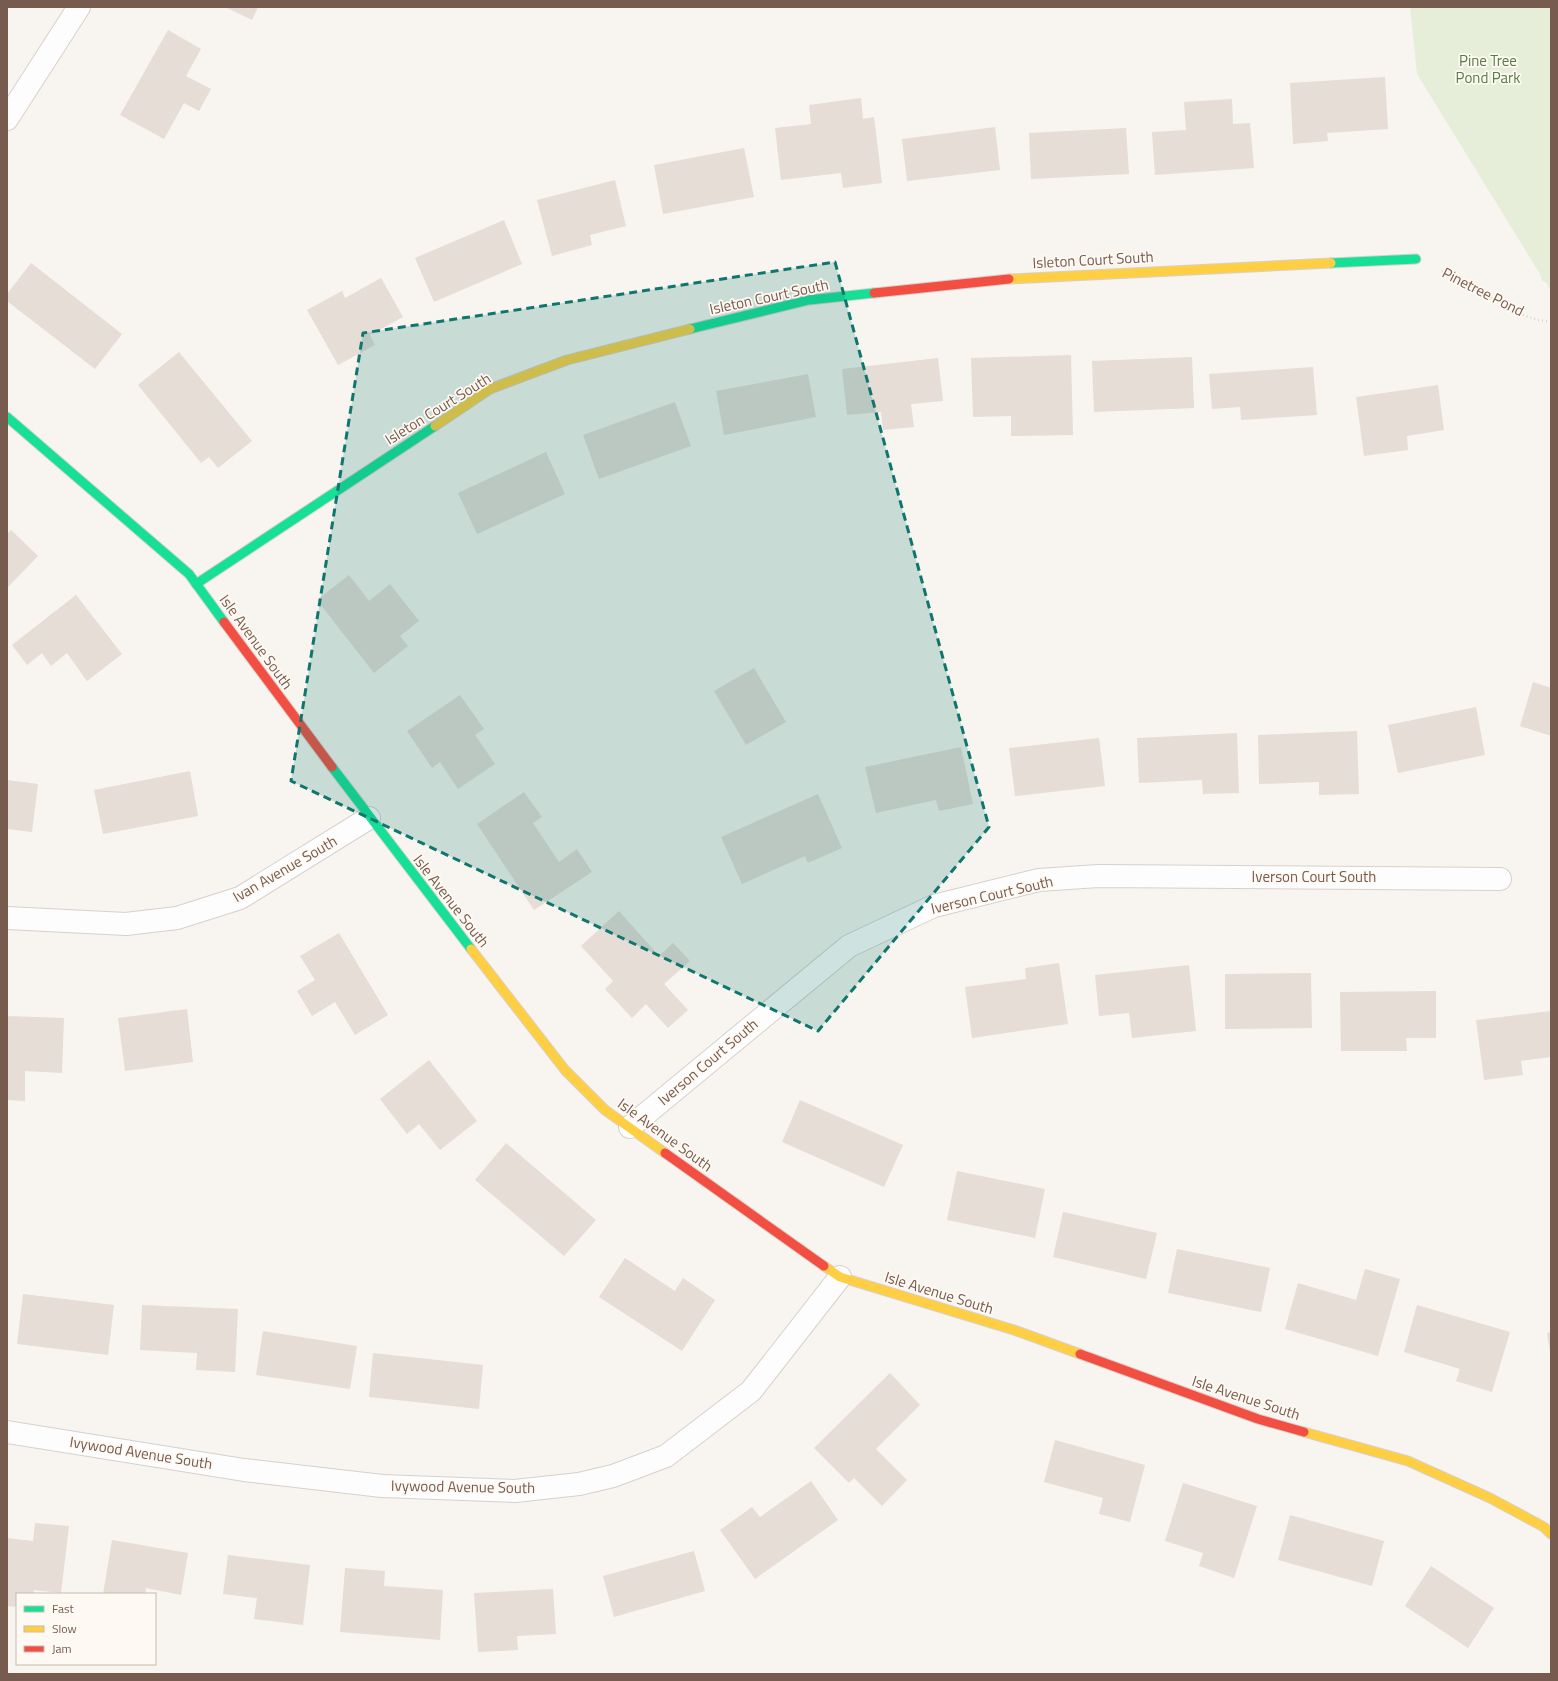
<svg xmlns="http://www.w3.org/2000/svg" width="1558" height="1681" font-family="'Titillium Web',sans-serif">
<rect width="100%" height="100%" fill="#f8f4ef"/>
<path fill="#e6eeda" d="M1410 7H1551V291L1546 282 1542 281 1540 274 1417 74Z"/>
<g fill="#e5ddd6">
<path d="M225 7H258L252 20Z"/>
<path d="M168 30 201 49 186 76 211 89 199 111 184 103 164 139 120 115Z"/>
<path d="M1385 77 1388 129 1327 133 1328 141 1293 144 1290 83Z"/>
<path d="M861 98 863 119 874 117 882 183 843 188 841 173 781 180 775 128 811 124 809 105Z"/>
<path d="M1232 99 1233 124 1250 123 1254 168 1155 175 1152 132 1186 130 1184 102Z"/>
<path d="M995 127 1000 170 907 181 902 139Z"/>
<path d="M1126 128 1129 174 1031 179 1029 133Z"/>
<path d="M744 148 754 197 663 214 654 165Z"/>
<path d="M615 180 626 226 590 235 592 245 552 256 537 200Z"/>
<path d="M504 220 522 264 434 302 415 258Z"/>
<path d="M31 263 122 334 95 369 7 301V294Z"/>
<path d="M381 278 403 317 370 335 375 345 338 365 307 310 342 291 345 298Z"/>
<path d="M179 352 252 441 218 468 209 457 201 463 138 385Z"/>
<path d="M1071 355 1073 435 1011 436V416L973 417 971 358Z"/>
<path d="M1192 357 1194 408 1094 412 1092 361Z"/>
<path d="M938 358 943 401 911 404 914 427 883 430 881 412 847 415 842 369Z"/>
<path d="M1313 367 1317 415 1241 420 1240 407 1212 409 1209 374Z"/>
<path d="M808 374 816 417 724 435 716 391Z"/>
<path d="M1438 385 1444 430 1407 436 1408 450 1364 456 1356 397Z"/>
<path d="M675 402 691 446 599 479 583 435Z"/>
<path d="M546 452 565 494 477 534 458 493Z"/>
<path d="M11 530 38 556 7 588V534Z"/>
<path d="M349 575 369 601 390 584 419 621 400 636 408 646 374 673 317 600Z"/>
<path d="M76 595 122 654 87 681 67 653 51 666 42 653 27 665 12 645Z"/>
<path d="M754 668 786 722 746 745 714 691Z"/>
<path d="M1533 682 1551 688V736L1520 726Z"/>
<path d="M460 695 484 729 475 735 495 764 458 789 440 762 432 768 407 731Z"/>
<path d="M1476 707 1485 755 1398 773 1388 725Z"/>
<path d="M1357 731 1359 794 1319 795V782L1259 784 1258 735Z"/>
<path d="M1237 733 1239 793 1203 794 1202 780 1139 783 1137 738Z"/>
<path d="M1099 738 1105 786 1015 796 1009 748Z"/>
<path d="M961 747 973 804 939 811 936 800 876 813 865 767Z"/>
<path d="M190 771 198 816 103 834 94 790Z"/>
<path d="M7 780 38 784 32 832 7 829Z"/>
<path d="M524 792 542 817 533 823 559 862 577 849 592 872 534 910 477 824Z"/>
<path d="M818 794 842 848 808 863 805 856 742 884 721 837Z"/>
<path d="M619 911 659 956 673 943 690 961 664 984 688 1010 668 1028 646 1004 632 1018 605 989 613 981 581 946Z"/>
<path d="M339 933 388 1015 355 1035 335 1002 312 1016 297 991 315 980 300 956Z"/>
<path d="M1059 963 1068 1024 972 1038 965 987 1026 979 1025 968Z"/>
<path d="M1189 965 1196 1031 1132 1038 1129 1013 1099 1016 1095 975Z"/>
<path d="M1311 973 1312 1028 1225 1029V974Z"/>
<path d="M1436 991V1038H1406L1407 1051H1341L1340 992Z"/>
<path d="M187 1009 193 1062 125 1071 118 1018Z"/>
<path d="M1551 1011V1057L1521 1061 1523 1075 1484 1080 1476 1020Z"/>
<path d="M7 1016 64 1018 62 1073 25 1071V1101L7 1100Z"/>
<path d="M429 1060 477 1121 440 1150 419 1124 407 1134 380 1099Z"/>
<path d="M800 1100 903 1145 884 1187 782 1142Z"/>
<path d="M506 1143 596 1220 564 1256 475 1180Z"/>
<path d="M957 1171 1045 1189 1035 1238 947 1220Z"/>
<path d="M1063 1212 1157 1233 1146 1279 1053 1257Z"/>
<path d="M1177 1249 1270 1268 1261 1312 1168 1293Z"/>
<path d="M625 1258 675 1291 683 1278 715 1300 682 1351 599 1297Z"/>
<path d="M1365 1269 1400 1279 1378 1356 1285 1329 1298 1283 1356 1300Z"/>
<path d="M23 1294 114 1305 108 1355 17 1344Z"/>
<path d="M142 1305 238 1309 235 1372 196 1370 197 1353 140 1350Z"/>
<path d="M1417 1305 1510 1332 1492 1392 1456 1381 1460 1369 1404 1352Z"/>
<path d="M263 1331 357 1346 350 1389 256 1375Z"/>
<path d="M1551 1332V1352H1550L1547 1333Z"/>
<path d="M373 1353 483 1365 479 1409 369 1397Z"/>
<path d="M890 1373 920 1405 876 1449 907 1480 882 1506 854 1478 849 1483 814 1448Z"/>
<path d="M1055 1440 1145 1465 1130 1522 1099 1514 1103 1498 1044 1482Z"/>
<path d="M811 1481 838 1520 755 1579 720 1530 752 1507 760 1517Z"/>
<path d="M1183 1483 1257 1506 1234 1578 1199 1566 1203 1553 1165 1541Z"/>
<path d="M1290 1515 1384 1541 1372 1586 1278 1560Z"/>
<path d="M35 1523 69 1526 61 1593 34 1590V1594H17V1607L7 1606V1538L33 1541Z"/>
<path d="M112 1540 188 1553 181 1595 146 1588 145 1594H103Z"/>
<path d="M694 1551 705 1591 614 1617 603 1576Z"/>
<path d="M228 1555 310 1565 303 1625 254 1619 257 1598 223 1594Z"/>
<path d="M1431 1566 1494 1608 1468 1648 1405 1606Z"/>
<path d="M345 1568 385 1571 384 1586 443 1590 440 1640 340 1632Z"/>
<path d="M553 1589 556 1634 517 1636 518 1650 478 1652 474 1593Z"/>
</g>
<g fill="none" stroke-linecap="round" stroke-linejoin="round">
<g stroke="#d7d1cd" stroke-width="24">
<g id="street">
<path d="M7 119 79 7"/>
<path d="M7 918 126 924 177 918 240 898 369 818"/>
<path d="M630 1127 849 946 934 906 1039 880 1098 876 1500 879"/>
<path d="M7 1432 244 1470 382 1486 515 1491 579 1484 613 1476 666 1456 751 1391 840 1277"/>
</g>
</g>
<g stroke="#d8d0cb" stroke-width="11">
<g id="fast">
<path d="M1331 263 1416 259"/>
<path d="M690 329 809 300 874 293"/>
<path d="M7 417 189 574 224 622"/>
<path d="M196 584 435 426"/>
<path d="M332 767 471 949"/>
</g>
</g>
<g stroke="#d8d0cb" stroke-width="11">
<g id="slow">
<path d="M1009 279 1331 263"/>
<path d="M435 426 490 389 567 360 690 329"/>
<path d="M471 949 565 1070 605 1110 665 1153"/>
<path d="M824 1266 840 1277 1014 1330 1080 1354"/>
<path d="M1304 1432 1408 1461 1490 1498 1544 1527 1551 1534"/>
</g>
</g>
<g stroke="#d8d0cb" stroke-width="11">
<g id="jam">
<path d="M874 293 1009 279"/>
<path d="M224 622 332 767"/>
<path d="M665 1153 824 1266"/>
<path d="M1080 1354 1258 1419 1304 1432"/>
</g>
</g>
<path stroke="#dad3d0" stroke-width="2.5" stroke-dasharray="1 3" stroke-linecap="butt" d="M1442 271C1449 274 1457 278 1464 282 1489 295 1523 322 1551 321"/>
<use href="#street" stroke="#fefdfd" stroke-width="22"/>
<use href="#fast" stroke="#16e098" stroke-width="9"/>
<use href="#slow" stroke="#ffcf43" stroke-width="9"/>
<use href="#jam" stroke="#f24e42" stroke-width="9"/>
</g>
<path fill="#0f766e" fill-opacity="0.2" stroke="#0f766e" stroke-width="3" stroke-dasharray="8 5" stroke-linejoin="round" d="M835 262 989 827 818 1031 291 781 363 333Z"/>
<g text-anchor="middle" stroke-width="3.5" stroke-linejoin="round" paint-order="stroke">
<g font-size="15" fill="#587c46" stroke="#fef9f2">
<text x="1488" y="66">Pine Tree<tspan x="1488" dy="17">Pond Park</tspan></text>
</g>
<g font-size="15" fill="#775b4e" stroke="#fef9f2">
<text transform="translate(1093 260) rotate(-3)" y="5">Isleton Court South</text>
<text transform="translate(1483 292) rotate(27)" y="5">Pinetree Pond</text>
<text transform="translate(769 297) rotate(-12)" y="5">Isleton Court South</text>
<text transform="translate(438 409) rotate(-32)" y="5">Isleton Court South</text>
<text transform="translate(256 642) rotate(54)" y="5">Isle Avenue South</text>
<text transform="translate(285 869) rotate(-30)" y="5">Ivan Avenue South</text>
<text x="1314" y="882">Iverson Court South</text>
<text transform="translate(992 895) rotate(-13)" y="5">Iverson Court South</text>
<text transform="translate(451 901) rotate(52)" y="5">Isle Avenue South</text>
<text transform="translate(708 1062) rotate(-40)" y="5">Iverson Court South</text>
<text transform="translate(665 1135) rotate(36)" y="5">Isle Avenue South</text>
<text transform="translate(939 1293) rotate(17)" y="5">Isle Avenue South</text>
<text transform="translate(1246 1398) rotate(18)" y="5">Isle Avenue South</text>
<text transform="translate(141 1453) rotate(9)" y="5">Ivywood Avenue South</text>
<text transform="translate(463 1487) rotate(1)" y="5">Ivywood Avenue South</text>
</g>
</g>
<rect width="1558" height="1681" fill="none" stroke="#775b4e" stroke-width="16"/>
<rect x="16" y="1593" width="140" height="72" fill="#fef9f2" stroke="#c8bab0"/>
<rect x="24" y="1606" width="20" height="6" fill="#16e098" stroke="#c8bab0"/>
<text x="52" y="1613" font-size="12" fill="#775b4e">Fast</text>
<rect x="24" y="1626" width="20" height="6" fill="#ffcf43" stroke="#c8bab0"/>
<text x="52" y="1633" font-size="12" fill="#775b4e">Slow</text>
<rect x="24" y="1646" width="20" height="6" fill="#f24e42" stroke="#c8bab0"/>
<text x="52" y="1653" font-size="12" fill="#775b4e">Jam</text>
</svg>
